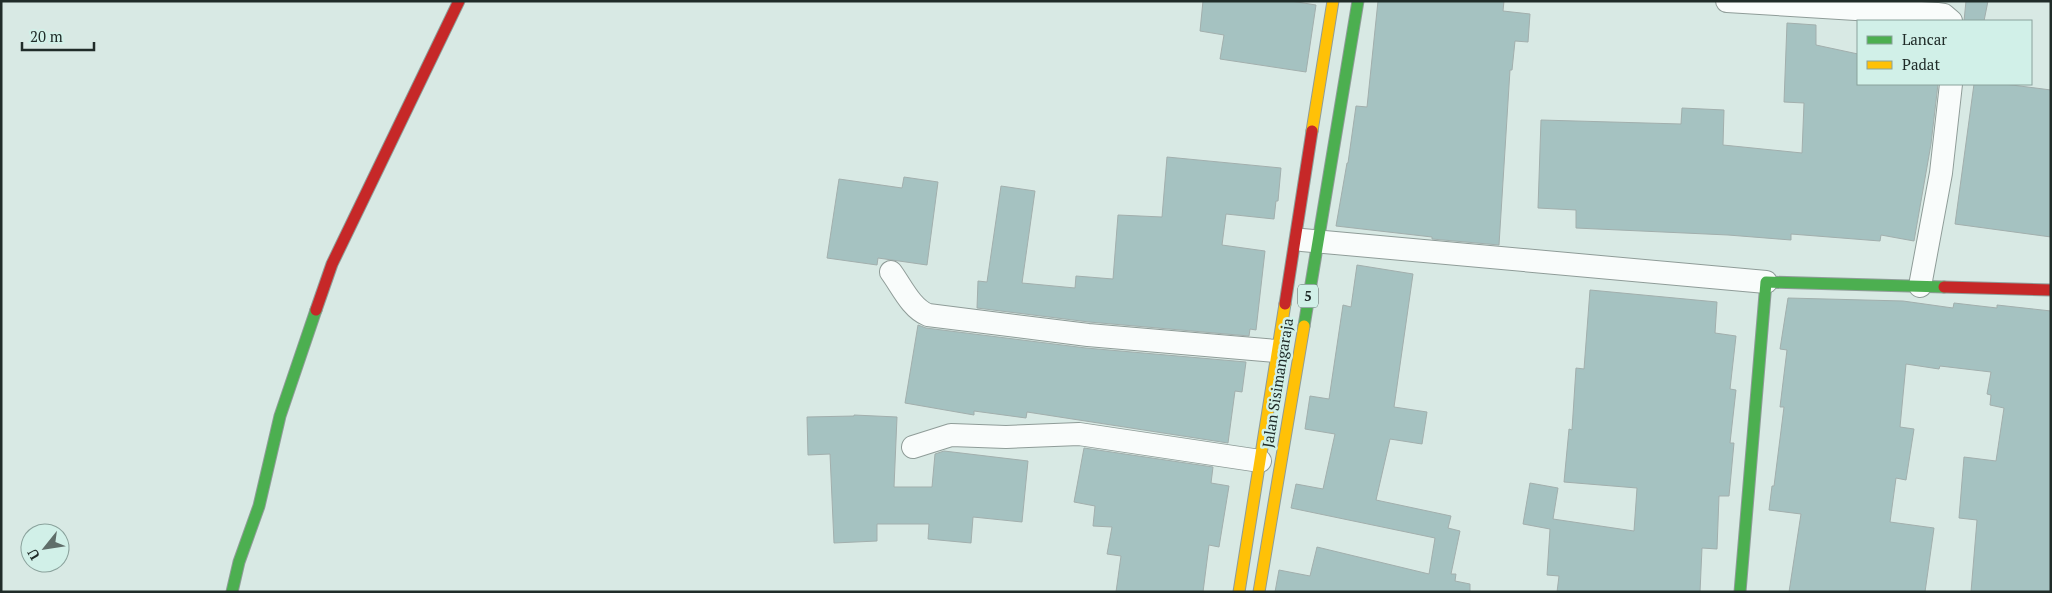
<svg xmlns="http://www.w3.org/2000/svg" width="2052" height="593" font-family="'PT Serif',serif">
<rect width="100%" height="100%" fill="#d8e9e4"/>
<g fill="#a5c2c1" stroke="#a2afad">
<path d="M1203 1H1291L1316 5 1306 72 1220 59 1224 35 1200 31Z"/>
<path d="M1378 1H1504L1503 11 1530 14 1528 42 1515 41 1512 70H1510L1499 245 1432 239V237L1336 226 1347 163H1348L1356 106 1367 107Z"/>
<path d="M1966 1H1988L1984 21H1964Z"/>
<path d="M1787 23 1816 25V45L1858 54V84H1938L1931 144 1914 241 1881 235 1880 241 1791 234V240L1728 235 1576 228V210L1538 208 1541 120 1681 124 1682 108 1724 110 1723 145 1802 153 1804 103 1784 102Z"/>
<path d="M1974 84H2004L2051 90V237L1955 224Z"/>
<path d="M1167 157 1281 168 1278 201H1276L1274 219 1226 214 1222 245 1265 251 1256 330 1250 329 1249 336 1089 322 977 308 978 281 987 282 1001 186 1035 191 1022 283 1075 288 1076 276 1113 279 1118 215 1162 217Z"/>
<path d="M904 177 938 182 927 265 878 258 877 265 827 258 839 179 902 188Z"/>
<path d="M1357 265 1413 274 1394 407 1427 412 1422 444 1390 439 1376 500 1451 516 1448 528 1460 531 1451 574H1456L1455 581 1470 584V592H1275L1279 570 1310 576 1317 547 1429 574 1435 538 1291 508 1296 484 1323 489 1335 434 1305 429 1310 396 1329 399 1343 305 1351 307Z"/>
<path d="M1590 290 1717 302 1715 333 1736 336 1730 389 1736 390 1730 443H1734L1729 496H1719L1717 549 1702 548 1700 592H1557L1559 576 1547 575 1550 529 1523 524 1530 483 1558 488 1553 519 1634 531 1637 488 1564 482 1569 429 1572 430 1576 368 1584 369Z"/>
<path d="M1788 298 1903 301 1953 308 1954 303 1997 308V305L2051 311V592H1971L1977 520 1959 518 1964 457 1996 461 2004 408 1990 405 1991 395 1987 394 1991 372 1940 366 1939 369 1906 364 1900 427 1914 429 1906 480 1896 478 1890 522 1934 528 1925 592H1789L1801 514 1769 510 1772 486H1774L1784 407H1780L1787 350 1780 349Z"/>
<path d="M918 325 926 328 1086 348 1246 362 1242 392 1235 391 1228 443 1027 412 1026 418 974 411V415L905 403Z"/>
<path d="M854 415 897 417 894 487H932L935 454 944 451 1028 461 1022 522 973 517 971 543 928 539 929 524H877V541L834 543 830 454 808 455 807 417 854 416Z"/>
<path d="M1084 448 1213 467 1211 483 1229 486 1219 547 1209 545 1203 592H1116L1121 556 1107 554 1112 527 1093 526 1095 506 1074 502Z"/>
</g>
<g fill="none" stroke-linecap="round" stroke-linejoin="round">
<g stroke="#8f9c98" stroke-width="24">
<g id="street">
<path d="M1727 1 1937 14 1944 15 1951 21"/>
<path d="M1302 240 1766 282"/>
<path d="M891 272C902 287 911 308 928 315L1088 335 1276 351"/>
<path d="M1920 286 1941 173 1951 84"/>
<path d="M913 447 951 435 1006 437 1079 434 1260 461"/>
</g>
</g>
<g stroke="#8f9c98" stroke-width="13">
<g id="fast">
<path d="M1304 326 1358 1"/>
<path d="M232 592 239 562 259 506 280 416 316 310"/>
<path d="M1740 592 1766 282 1944 287"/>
</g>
</g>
<g stroke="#8f9c98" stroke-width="13">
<g id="slow">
<path d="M1312 131 1333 1"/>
<path d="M1239 592 1285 304"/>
<path d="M1259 592 1304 326"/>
</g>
</g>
<g stroke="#8f9c98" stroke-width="13">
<g id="jam">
<path d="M1944 287 2051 290"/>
<path d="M1285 304 1312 131"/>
<path d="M316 310 332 264 459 1"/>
</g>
</g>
<use href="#street" stroke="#f9fcfb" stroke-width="22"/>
<use href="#fast" stroke="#4caf50" stroke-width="11"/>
<use href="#slow" stroke="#ffc107" stroke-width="11"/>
<use href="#jam" stroke="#c62828" stroke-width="11"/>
</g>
<g text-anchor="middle" stroke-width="5" stroke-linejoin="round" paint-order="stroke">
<rect fill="#d1f0e8" stroke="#556762" stroke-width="1" x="1298" y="284.5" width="20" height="23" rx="4"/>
<g font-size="14" font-weight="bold" fill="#202c29">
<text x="1308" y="301">5</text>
</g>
<g font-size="15" fill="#202c29" stroke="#d1f0e8">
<text transform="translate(1278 383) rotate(-81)" y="5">Jalan Sisimangaraja</text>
</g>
</g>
<rect width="2052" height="593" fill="none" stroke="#202c29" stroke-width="5"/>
<rect x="1857" y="20" width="175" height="65" fill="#d1f0e8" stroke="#8aa29c"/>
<rect x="1867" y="36" width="25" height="8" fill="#4caf50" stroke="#8aa29c"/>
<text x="1902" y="45" font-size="15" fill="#202c29">Lancar</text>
<rect x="1867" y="61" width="25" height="8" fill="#ffc107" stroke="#8aa29c"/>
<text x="1902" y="70" font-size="15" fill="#202c29">Padat</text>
<g transform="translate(45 548) rotate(240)"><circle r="24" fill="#d1f0e8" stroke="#8aa29c"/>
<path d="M0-4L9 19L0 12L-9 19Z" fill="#606e6a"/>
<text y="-8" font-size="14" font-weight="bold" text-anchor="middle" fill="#202c29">U</text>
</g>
<path d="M22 42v8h72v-8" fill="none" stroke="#202c29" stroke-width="2.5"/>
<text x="30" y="42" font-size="15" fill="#202c29" stroke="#d1f0e8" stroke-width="4" paint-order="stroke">20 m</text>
</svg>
